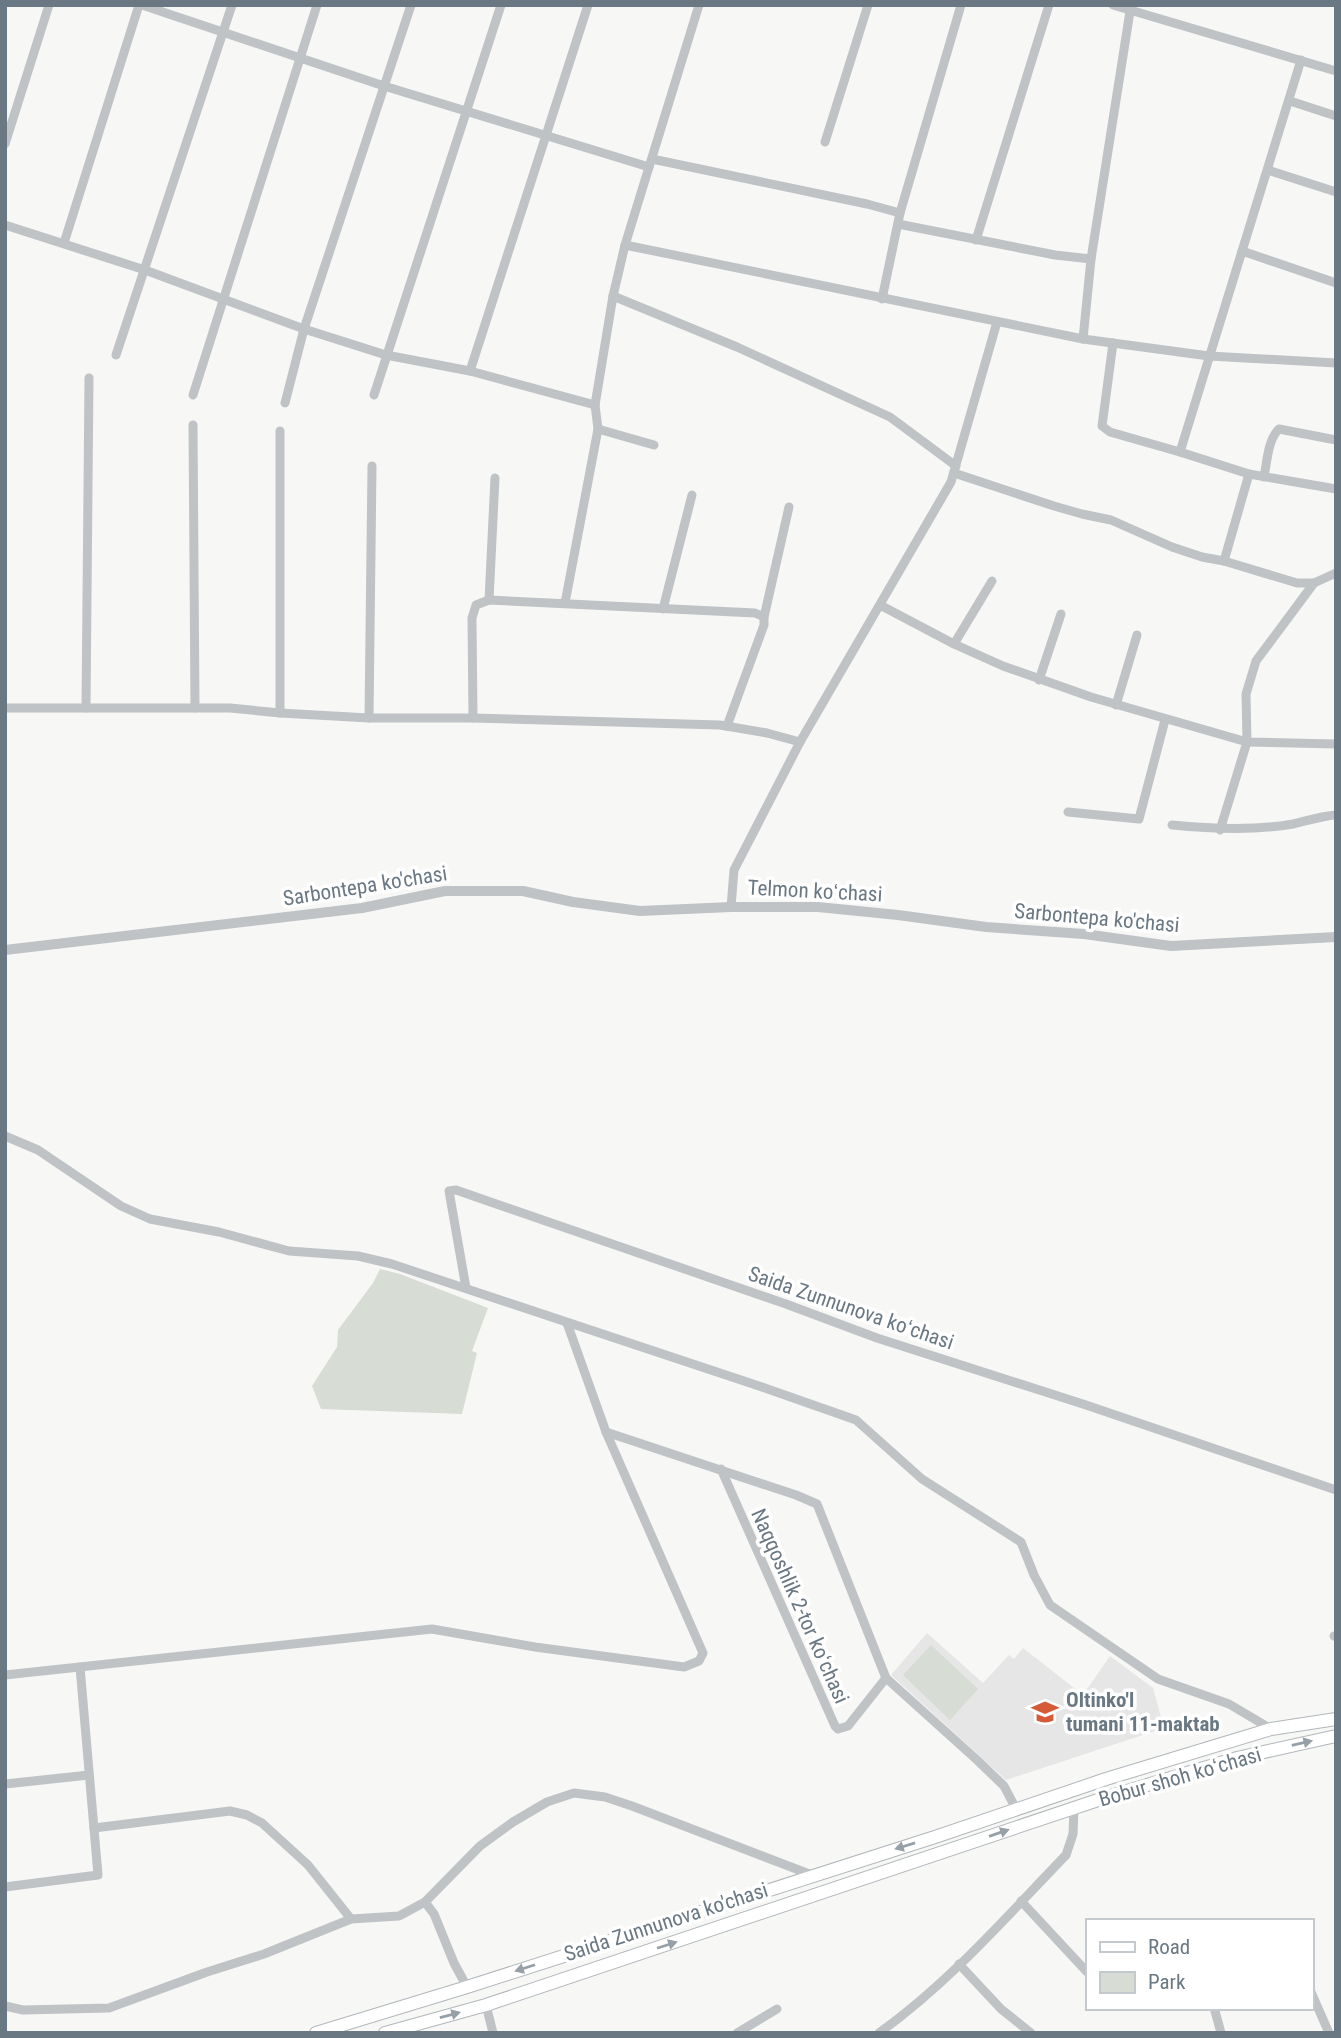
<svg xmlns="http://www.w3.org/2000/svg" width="1341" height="2038" font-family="'Roboto Condensed',sans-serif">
<rect width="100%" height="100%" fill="#f7f7f5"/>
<path fill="#e5e6e5" d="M927 1633 983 1683 1009 1655 1014 1659 1023 1648 1083 1695 1110 1656 1153 1688 1164 1728 1006 1780 891 1675Z"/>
<g fill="#d7dcd4">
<path d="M380 1269 400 1274 488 1308 472 1351 477 1353 462 1414 321 1409 312 1386 337 1347 338 1330 373 1283Z"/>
<path d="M931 1645 978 1689 950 1720 903 1675Z"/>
</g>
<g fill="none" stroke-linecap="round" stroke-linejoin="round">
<g stroke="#b1b7bb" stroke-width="14">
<g id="secondary">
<path d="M316 2033 467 1987 935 1837 1106 1779 1271 1729 1336 1719"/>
<path d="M385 2033 486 2005 1104 1798 1237 1758 1336 1736"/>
</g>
</g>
<g stroke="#bfc3c6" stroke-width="9">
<path d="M142 5 384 86 649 167"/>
<path d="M1113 5 1336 71"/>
<path d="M1290 101 1336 116"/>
<path d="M825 142 868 5"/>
<path d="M5 144 49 5"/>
<path d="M652 159 867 204 900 213"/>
<path d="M1268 170 1336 192"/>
<path d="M898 224 1055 255 1091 259"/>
<path d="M5 225 145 270 304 329 386 355 470 371 595 405"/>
<path d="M976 240 1049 5"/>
<path d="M64 243 139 5"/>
<path d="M625 245 1083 339 1209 356 1336 363"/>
<path d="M1242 251 1336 283"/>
<path d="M613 296 737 347 890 417 956 466"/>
<path d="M882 299 900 213 961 5"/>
<path d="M1083 339 1091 259 1131 5"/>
<path d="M1113 343 1102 426 1110 432 1180 452"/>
<path d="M116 355 232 5"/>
<path d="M470 371 588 5"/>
<path d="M193 395 317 5"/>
<path d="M374 395 501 5"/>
<path d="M285 403 304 329 411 5"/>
<path d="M193 425 195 708"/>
<path d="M598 429 654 445"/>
<path d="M280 431V713"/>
<path d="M954 473 1054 506 1082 514 1111 520 1172 547 1202 557 1224 561 1297 583H1314L1336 573"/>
<path d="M1249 474 1336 489"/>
<path d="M1264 477C1267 462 1268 439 1279 429L1336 440"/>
<path d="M1224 561 1249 474 1180 452 1301 60"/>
<path d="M489 600 495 478"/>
<path d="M565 603 598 429 595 405 613 296 625 245 699 5"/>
<path d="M880 605 954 644 1003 666 1091 697 1247 742 1336 744"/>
<path d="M663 609 692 495"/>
<path d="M764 617 789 507"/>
<path d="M954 644 992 581"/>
<path d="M1039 680 1061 614"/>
<path d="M1116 705 1137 635"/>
<path d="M5 708H230L280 713 369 718H473L720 725 767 733 800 742"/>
<path d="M86 708 89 378"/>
<path d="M369 718 372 466"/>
<path d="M473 718 472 618 476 605 489 600 755 613 764 617V625L727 726"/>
<path d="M1068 812 1139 819 1165 720"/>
<path d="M1172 825C1212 829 1253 831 1293 824 1307 821 1321 816 1336 815"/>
<path d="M1220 830 1247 742 1246 694 1256 661 1314 583"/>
<path d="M731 907 734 870 800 742 951 482 997 322"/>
<path d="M5 1136 38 1150 121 1206 150 1219 219 1232 289 1251 358 1256 392 1264 759 1386 856 1420 922 1479 1021 1542 1034 1575 1050 1605 1158 1679 1229 1704 1271 1729"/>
<path d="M466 1288 449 1191 456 1190 786 1304 877 1338 1086 1405 1336 1490"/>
<path d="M606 1432 796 1495 817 1504 886 1678 977 1760 1004 1786 1016 1809"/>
<path d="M721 1469 835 1726 838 1729 848 1726 886 1678"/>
<path d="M1334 1636 1336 1637"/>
<path d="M5 1675 432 1629 535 1647 684 1667 699 1661 703 1653 606 1432 567 1323"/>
<path d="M5 1784 89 1775"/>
<path d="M94 1828 230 1811 247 1815 262 1823 308 1865 351 1919"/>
<path d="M5 1887 98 1875 80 1667"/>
<path d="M1021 1901 1087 1972"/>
<path d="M425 1902 434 1914 454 1963 467 1987"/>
<path d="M959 1964 1001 2009 1031 2033"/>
<path d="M1311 1992 1329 2033"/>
<path d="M486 2005 493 2033"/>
<path d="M5 2006 23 2010 109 2008 207 1972 264 1954 351 1919 399 1916 425 1902 480 1846 513 1822 547 1802 574 1793 605 1797 632 1806 812 1875"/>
<path d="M1215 2011 1221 2033"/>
<path d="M737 2033 777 2009"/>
<path d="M879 2033C949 1983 1007 1916 1066 1855L1073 1834 1074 1808"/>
</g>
<path stroke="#bfc3c6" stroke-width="10" d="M5 950 362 908 445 891H523L573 902 640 911 731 907H818L898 915 986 927 1084 934 1171 946 1336 937"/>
<use href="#secondary" stroke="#fff" stroke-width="12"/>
</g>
<defs><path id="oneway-solid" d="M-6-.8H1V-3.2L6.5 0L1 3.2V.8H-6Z" transform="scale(1.75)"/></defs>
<g fill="#96a0a8">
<use href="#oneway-solid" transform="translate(1302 1743) rotate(-13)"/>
<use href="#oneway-solid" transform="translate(999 1833) rotate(-19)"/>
<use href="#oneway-solid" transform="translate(905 1846) rotate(163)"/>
<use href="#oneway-solid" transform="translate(667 1945) rotate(-18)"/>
<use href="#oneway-solid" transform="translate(525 1968) rotate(162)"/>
<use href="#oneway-solid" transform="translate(450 2015) rotate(-15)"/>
</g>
<defs>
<g id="school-bare" transform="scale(2.1)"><path d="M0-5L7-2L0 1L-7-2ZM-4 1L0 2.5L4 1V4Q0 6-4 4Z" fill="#d55a38" stroke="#fff" stroke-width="2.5" paint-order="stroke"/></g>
</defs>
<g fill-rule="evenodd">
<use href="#school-bare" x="1045" y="1712"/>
</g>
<g text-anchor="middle" stroke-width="7" stroke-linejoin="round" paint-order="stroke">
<g font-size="21" fill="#697883" stroke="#fff">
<text transform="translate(365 886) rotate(-9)" y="7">Sarbontepa ko'chasi</text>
<text transform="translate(815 891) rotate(3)" y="7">Telmon koʻchasi</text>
<text transform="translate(1097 918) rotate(5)" y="7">Sarbontepa ko'chasi</text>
<text transform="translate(851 1308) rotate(19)" y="7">Saida Zunnunova koʻchasi</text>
<text transform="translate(800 1606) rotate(66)" y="7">Naqqoshlik 2-tor koʻchasi</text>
<text transform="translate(1180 1777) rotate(-16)" y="7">Bobur shoh koʻchasi</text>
<text transform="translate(666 1922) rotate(-18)" y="7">Saida Zunnunova ko'chasi</text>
</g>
<g font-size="21" font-weight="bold" fill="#697883" stroke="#fff" text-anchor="start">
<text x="1066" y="1707">Oltinko'l<tspan x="1066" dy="24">tumani 11-maktab</tspan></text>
</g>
</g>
<rect width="1341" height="2038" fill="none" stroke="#697883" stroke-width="14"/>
<rect x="1086" y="1919" width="228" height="91" fill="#ffffff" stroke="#c3c9cd" stroke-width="2"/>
<rect x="1100" y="1942" width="35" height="10" fill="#ffffff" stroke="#c3c9cd" stroke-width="2"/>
<text x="1148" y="1954" font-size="21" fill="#697883">Road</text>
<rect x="1100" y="1972" width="35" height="21" fill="#d7dcd4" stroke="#c3c9cd" stroke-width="2"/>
<text x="1148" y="1989" font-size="21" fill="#697883">Park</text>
</svg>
